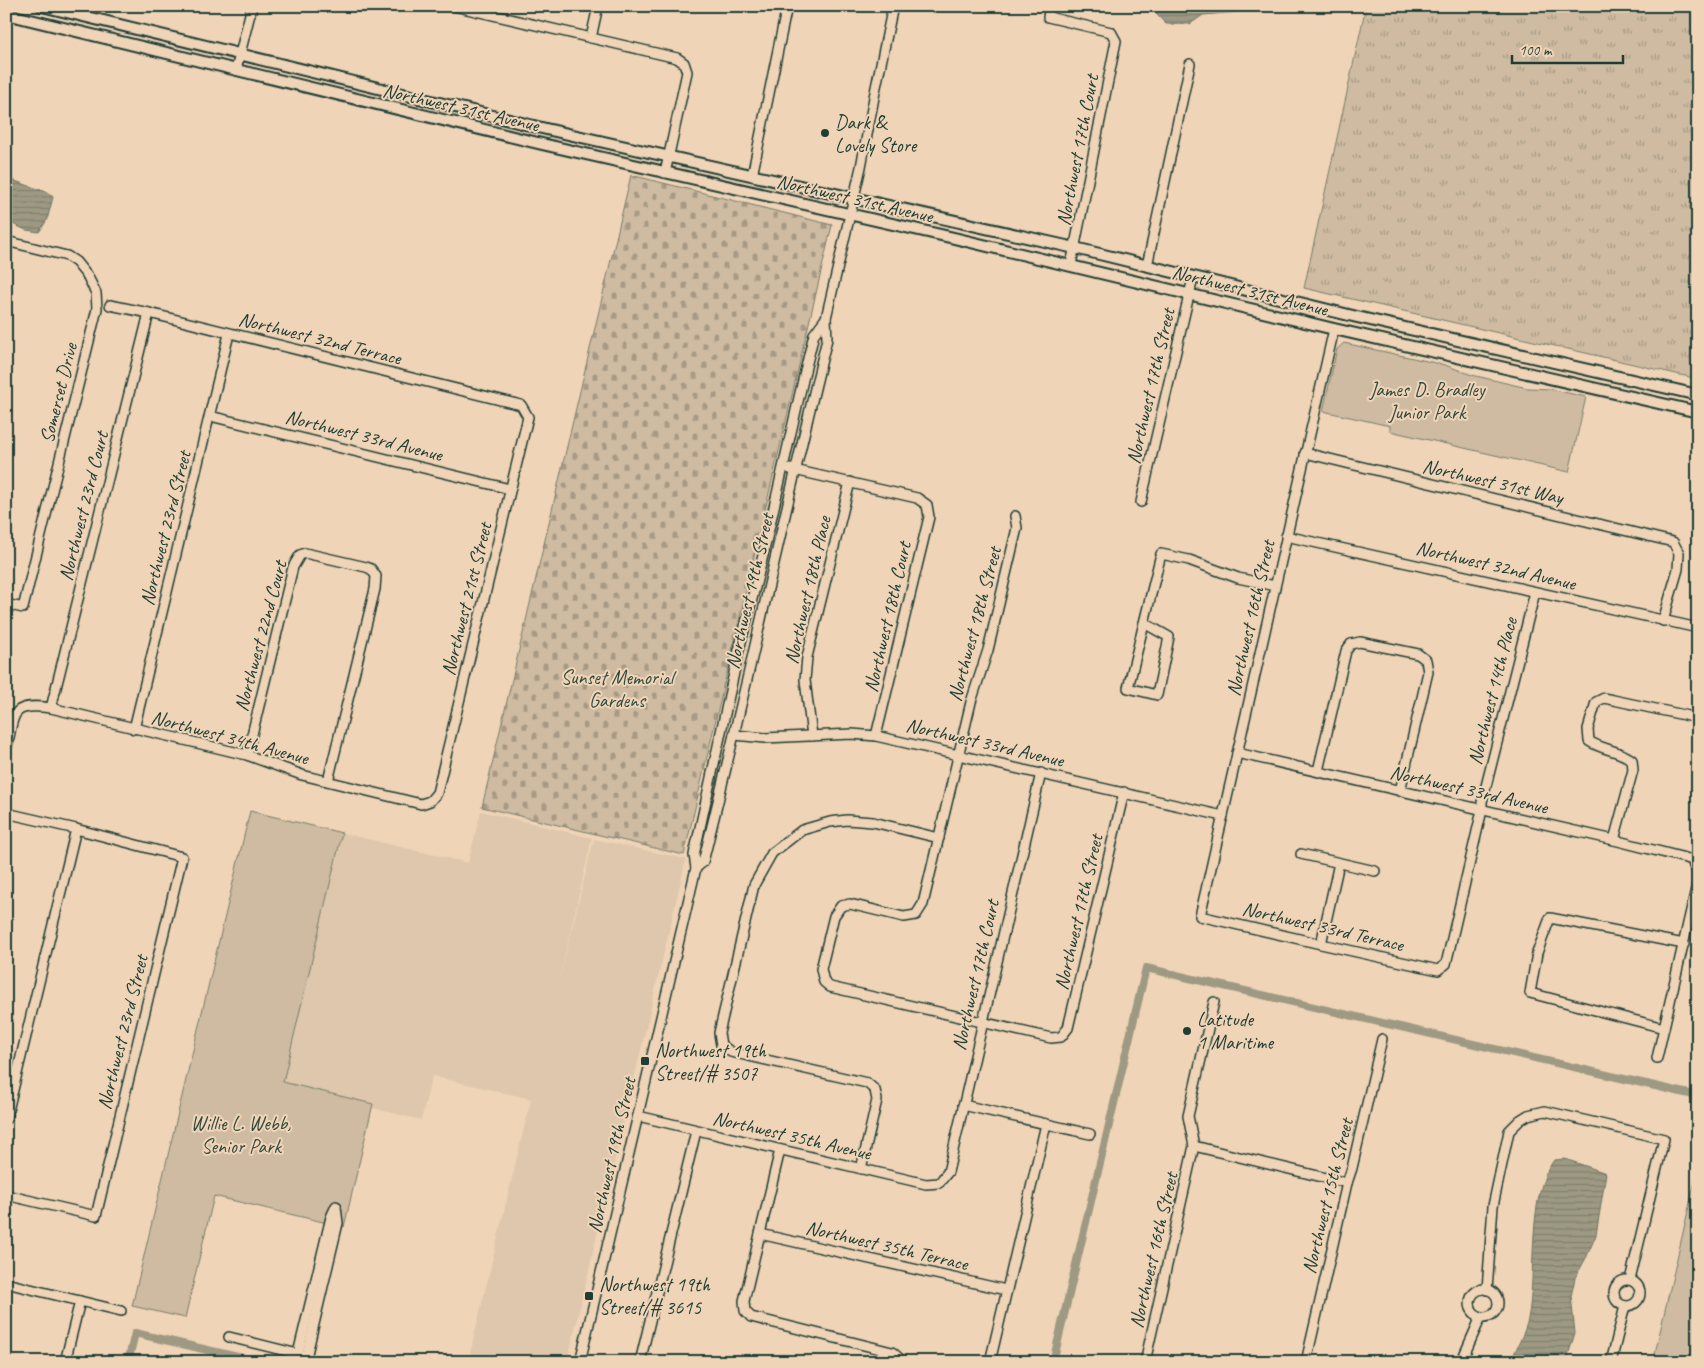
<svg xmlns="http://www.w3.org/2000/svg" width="1704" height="1368" font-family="Caveat,sans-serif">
<defs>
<pattern id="grass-tufts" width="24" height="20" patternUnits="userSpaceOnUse" patternTransform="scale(1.25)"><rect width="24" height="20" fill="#cebba2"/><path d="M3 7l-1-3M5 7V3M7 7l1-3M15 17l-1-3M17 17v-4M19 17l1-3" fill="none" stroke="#a79985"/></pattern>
<pattern id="cemetery-stones" width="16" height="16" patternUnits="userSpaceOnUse" patternTransform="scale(1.25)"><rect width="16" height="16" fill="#cebba2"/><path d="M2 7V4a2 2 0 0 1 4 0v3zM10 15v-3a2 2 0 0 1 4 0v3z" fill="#a79985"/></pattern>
<pattern id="water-rules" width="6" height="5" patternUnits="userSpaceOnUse" patternTransform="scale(1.25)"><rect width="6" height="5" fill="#9d9983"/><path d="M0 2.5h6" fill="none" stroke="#7f7e6c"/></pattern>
</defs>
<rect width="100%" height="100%" fill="#f0d4b7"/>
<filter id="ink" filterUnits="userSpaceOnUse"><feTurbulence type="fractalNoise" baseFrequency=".02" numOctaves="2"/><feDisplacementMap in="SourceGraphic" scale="10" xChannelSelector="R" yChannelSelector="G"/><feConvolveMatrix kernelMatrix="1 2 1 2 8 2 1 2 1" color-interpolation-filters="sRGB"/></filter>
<g filter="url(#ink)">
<path fill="#dec7ac" d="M481 811 592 838 556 994 594 839 686 859 567 1362H468L531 1099 432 1076 421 1120 372 1108 373 1104 282 1082 342 833 468 863Z"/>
<path fill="url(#grass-tufts)" stroke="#767c6b" d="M1366 6H1698V379L1304 288Z"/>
<path fill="url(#cemetery-stones)" stroke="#767c6b" d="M631 175 832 225 684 855 482 807Z"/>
<g fill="#cebba2" stroke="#767c6b">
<path d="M1344 343 1445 365 1472 375 1527 388 1550 389 1586 397 1569 472 1390 431V426L1323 411 1337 349Z"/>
<path d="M250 811 342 833 283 1082 373 1104 344 1227 214 1196 185 1318 132 1306Z"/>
<path d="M1698 1168V1362H1653Z"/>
</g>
<g fill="url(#water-rules)" stroke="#6b7463">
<path d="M1148 6H1258L1239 12 1203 15 1190 24H1166Z"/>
<path d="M6 178 47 192 53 197 47 220 39 232 26 230 6 221Z"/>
<path d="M1565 1159 1606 1173 1596 1235 1587 1256 1575 1278 1571 1296 1575 1333 1566 1362H1511C1516 1348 1525 1333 1528 1319 1537 1274 1526 1197 1554 1160Z"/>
</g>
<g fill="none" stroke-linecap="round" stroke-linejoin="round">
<g stroke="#9d9983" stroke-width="8">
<path d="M128 1362 135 1333 259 1362"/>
<path d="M1053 1362 1146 968 1698 1096"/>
</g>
<g stroke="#1f3d34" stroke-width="12">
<g id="minor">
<path d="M454 6 677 58 684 63 687 72 665 173"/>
<path d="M1050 6 1048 17 1111 32 1116 41 1071 265"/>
<path d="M591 38 598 6"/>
<path d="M236 70 252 6"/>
<path d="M752 176 787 6"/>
<path d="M6 241 67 256 76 262 88 277 96 293 97 309 23 608 6 604"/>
<path d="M1147 266 1190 64"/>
<path d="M1334 329 1200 916 1321 944 1438 970 1446 964 1482 810V802L1535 592"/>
<path d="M210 416 510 489"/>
<path d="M1305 453 1673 542 1679 553 1678 569 1663 621"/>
<path d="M790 469 917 498 927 505 929 517 876 736"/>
<path d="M1141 502 1193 278"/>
<path d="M1015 516 1017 528 988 650 971 702 923 904 916 915 904 917 850 904 841 906 834 916 821 969 824 982 830 987 1051 1038 1061 1037 1068 1028 1124 792"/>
<path d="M1286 536 1698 628"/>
<path d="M1144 623 1161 554 1189 560 1238 578 1275 586"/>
<path d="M1144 623 1169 637 1157 695 1128 688Z"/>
<path d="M51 708 149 313"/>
<path d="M134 729 229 334"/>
<path d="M735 735 765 738 852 734 876 736 1223 816"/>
<path d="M812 736 805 680 807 657 850 482"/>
<path d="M6 751C15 715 8 702 51 708L247 755 302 775 421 804 430 801 437 793 528 417 521 405 149 313 110 305"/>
<path d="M1237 753 1614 840 1693 860"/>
<path d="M247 755 293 567 300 555 305 553 366 567 371 569 376 576 375 589 328 781"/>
<path d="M1318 771 1346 651 1351 644 1360 642 1418 654 1426 660 1428 672 1400 791"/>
<path d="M6 813 76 829 182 857 96 1216 6 1195"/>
<path d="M1614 840 1633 770 1632 760C1619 750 1602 750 1589 741L1588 729 1596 702 1604 698 1698 718"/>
<path d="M1301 854 1375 871"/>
<path d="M1698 855C1691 859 1692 866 1698 871"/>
<path d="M696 868 703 862C747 688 784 513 827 339L826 318 861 167 875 92 893 6"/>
<path d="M1321 944 1339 863"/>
<path d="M1664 1028 1530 993 1537 953 1550 918 1684 944"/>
<path d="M1657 1058 1698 880"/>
<path d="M963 1105 1090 1134"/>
<path d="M638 1116 926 1184 939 1183 948 1172 1041 773"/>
<path d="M6 1119 76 829"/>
<path d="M1194 1146 1347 1183"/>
<path d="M780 1150 744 1301 745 1311 751 1317 892 1352 899 1358 900 1362"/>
<path d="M861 1169 877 1100 875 1090 867 1083 731 1052 721 1045 719 1033 754 885 772 853 802 830 830 822 847 820 873 822 939 838"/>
<path d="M760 1234 1006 1290"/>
<circle cx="1627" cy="1293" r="13"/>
<path d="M6 1283 121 1311"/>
<circle cx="1484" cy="1303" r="14"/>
<path d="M1487 1290 1493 1206 1509 1131 1520 1120 1528 1115 1545 1111 1664 1139 1630 1280"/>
<path d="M229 1337 302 1355"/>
<path d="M65 1362 80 1301"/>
<path d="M296 1362 331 1217 336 1206"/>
<path d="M305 1362 338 1223 336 1207"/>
<path d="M580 1362 696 868 694 855 739 650 761 564 805 371 814 334 826 318"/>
<path d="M640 1362 696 1131"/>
<path d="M990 1362 1046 1124"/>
<path d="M1145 1362 1194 1146 1188 1116 1214 1002"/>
<path d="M1306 1362 1347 1183 1352 1168 1382 1039"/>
<path d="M1461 1362 1481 1317"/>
<path d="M1611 1362 1625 1306"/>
</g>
</g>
<g stroke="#1f3d34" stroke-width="14">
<g id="major">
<path d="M42 6 546 129 1075 248 1357 317 1698 395"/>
<path d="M6 14 542 144 954 238 1334 329 1698 412"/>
</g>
</g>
<use href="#minor" stroke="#f0d4b7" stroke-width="9"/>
<use href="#major" stroke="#f0d4b7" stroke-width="10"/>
</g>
</g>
<g fill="#1f3d34" stroke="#f0d4b7" stroke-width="2">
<circle cx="825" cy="133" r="5"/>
<circle cx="1187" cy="1031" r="5"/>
<rect x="640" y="1056" width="10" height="10" rx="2.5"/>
<rect x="584" y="1291" width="10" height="10" rx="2.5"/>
</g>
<g text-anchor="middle" stroke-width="4" stroke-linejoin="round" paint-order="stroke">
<g font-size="20" fill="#1f3d34" stroke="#f0d4b7">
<text transform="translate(461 107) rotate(13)" y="7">Northwest 31st Avenue</text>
<text transform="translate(1077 150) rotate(-79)" y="7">Northwest 17th Court</text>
<text transform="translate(855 198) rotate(13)" y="7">Northwest 31st Avenue</text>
<text transform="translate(1250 290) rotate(14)" y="7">Northwest 31st Avenue</text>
<text transform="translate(320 338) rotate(14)" y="7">Northwest 32nd Terrace</text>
<text transform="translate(1150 386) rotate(-77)" y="7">Northwest 17th Street</text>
<text transform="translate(58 393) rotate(-76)" y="7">Somerset Drive</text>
<text transform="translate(364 435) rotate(14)" y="7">Northwest 33rd Avenue</text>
<text transform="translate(1493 481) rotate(13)" y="7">Northwest 31st Way</text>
<text transform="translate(83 506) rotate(-76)" y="7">Northwest 23rd Court</text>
<text transform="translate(165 528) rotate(-76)" y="7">Northwest 23rd Street</text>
<text transform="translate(1496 565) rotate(13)" y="7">Northwest 32nd Avenue</text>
<text transform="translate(807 590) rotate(-77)" y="7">Northwest 18th Place</text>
<text transform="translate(749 591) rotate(-77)" y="7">Northwest 19th Street</text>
<text transform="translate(466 599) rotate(-76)" y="7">Northwest 21st Street</text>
<text transform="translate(887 617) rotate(-77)" y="7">Northwest 18th Court</text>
<text transform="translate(1250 618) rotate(-77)" y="7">Northwest 16th Street</text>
<text transform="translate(974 624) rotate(-75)" y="7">Northwest 18th Street</text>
<text transform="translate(260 636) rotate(-75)" y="7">Northwest 22nd Court</text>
<text transform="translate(1492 691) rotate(-76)" y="7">Northwest 14th Place</text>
<text transform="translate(230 737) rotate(15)" y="7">Northwest 34th Avenue</text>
<text transform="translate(985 742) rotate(13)" y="7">Northwest 33rd Avenue</text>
<text transform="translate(1469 789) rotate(13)" y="7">Northwest 33rd Avenue</text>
<text transform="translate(1078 912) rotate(-77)" y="7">Northwest 17th Street</text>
<text transform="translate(1323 926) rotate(13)" y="7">Northwest 33rd Terrace</text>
<text transform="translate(975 975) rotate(-77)" y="7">Northwest 17th Court</text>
<text transform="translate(122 1032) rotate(-76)" y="7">Northwest 23rd Street</text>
<text transform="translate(792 1135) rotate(13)" y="7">Northwest 35th Avenue</text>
<text transform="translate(611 1155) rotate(-77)" y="7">Northwest 19th Street</text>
<text transform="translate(1327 1196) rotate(-76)" y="7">Northwest 15th Street</text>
<text transform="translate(887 1245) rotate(13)" y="7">Northwest 35th Terrace</text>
<text transform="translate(1153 1250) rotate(-77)" y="7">Northwest 16th Street</text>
</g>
<g font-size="20" fill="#1f3d34" stroke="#f0d4b7" text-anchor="start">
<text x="835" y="129">Dark &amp;<tspan x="835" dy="23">Lovely Store</tspan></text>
<text x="1197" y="1026">Latitude<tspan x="1197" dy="23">1 Maritime</tspan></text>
<text x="655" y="1057">Northwest 19th<tspan x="655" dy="23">Street/# 3507</tspan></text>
<text x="599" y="1291">Northwest 19th<tspan x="599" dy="23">Street/# 3615</tspan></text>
</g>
<g font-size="20" fill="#304a3f" stroke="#f0d4b7">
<text x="1427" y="396">James D. Bradley<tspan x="1427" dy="23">Junior Park</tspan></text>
<text x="617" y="684">Sunset Memorial<tspan x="617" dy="23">Gardens</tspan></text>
<text x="241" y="1130">Willie L. Webb,<tspan x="241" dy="23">Senior Park</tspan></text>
</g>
</g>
<rect width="1704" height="1368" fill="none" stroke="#f0d4b7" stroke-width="25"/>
<rect x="12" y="12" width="1679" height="1343" fill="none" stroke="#1f3d34" stroke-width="2" filter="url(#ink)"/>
<path d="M1512 55v8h111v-8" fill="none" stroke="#1f3d34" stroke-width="2.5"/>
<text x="1519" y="55" font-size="15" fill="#1f3d34" stroke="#f0d4b7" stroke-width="4" paint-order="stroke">100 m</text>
</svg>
